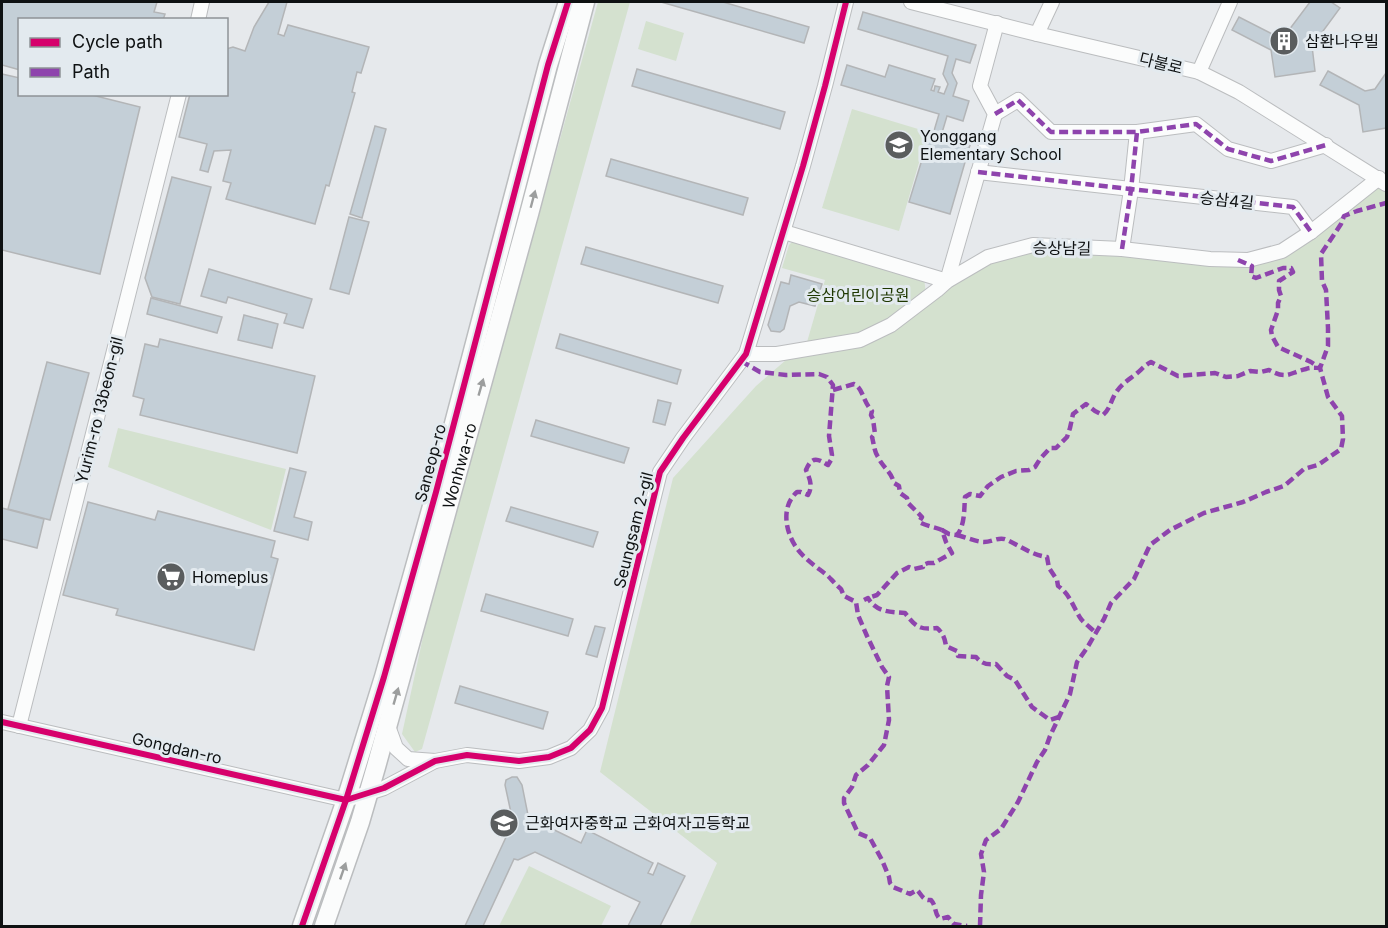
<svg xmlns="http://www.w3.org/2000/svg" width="1388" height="928" font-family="Inter,'Noto Sans KR',sans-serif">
<rect width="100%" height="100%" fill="#e6e9ec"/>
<g fill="#d4e1cf">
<path d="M598 2H630L422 749 415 752 402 734 426 623Z"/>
<path d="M646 21 684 33 676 61 638 49Z"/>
<path d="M852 109 928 132 899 231 822 208Z"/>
<path d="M1379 178 1386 188V926H689L717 863 600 772 673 478 756 386 786 360 863 345 989 259 1026 250 1122 255 1245 264 1282 251Z"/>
<path d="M793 241 924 278 926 294 887 321 852 335 807 342 825 280 782 268 789 245Z"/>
<path d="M118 428 286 469 271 530 108 467Z"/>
<path d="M529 866 611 906 601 926H499Z"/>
</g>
<g fill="#c4cfd7" stroke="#b3b5b7" stroke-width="1.5">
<path d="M2 2H157L154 12 165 14 163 20H20V70L2 65Z"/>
<path d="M269 2H287L278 34 284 36 288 25 369 47 361 73 357 72 352 92 355 93 329 186 326 185 315 224 226 199 231 183 223 181 231 150 214 151 208 172 200 170 207 144 179 137 190 94H226V49L233 47 245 51 254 27Z"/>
<path d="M661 2H723L809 27 804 43Z"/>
<path d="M1310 2H1331L1340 8 1312 46 1315 71 1275 77 1271 50 1232 30 1239 17 1276 36 1286 34Z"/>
<path d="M863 12 976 45 970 63 956 59 952 73 957 83 953 96 969 101 963 121 947 116 941 136 970 145 950 214 909 202 928 140 931 141 939 114 841 85 847 65 885 77 889 65 935 79 931 90 934 91 935 86 940 87 938 92 944 94 948 84 943 74 948 56 858 29Z"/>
<path d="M637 69 785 112 780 129 632 86Z"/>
<path d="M1328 71 1365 91 1375 89 1386 73V128L1363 132 1359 105 1320 85Z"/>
<path d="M2 74 20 78V94H88L140 107 100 274 2 250Z"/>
<path d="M375 126 386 129 362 218 350 214Z"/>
<path d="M611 159 748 198 743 215 606 176Z"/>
<path d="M172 177 211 187 180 304 152 297 145 278Z"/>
<path d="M349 217 369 222 349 294 330 289Z"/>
<path d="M586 247 723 286 718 303 581 264Z"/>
<path d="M209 269 312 299 303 328 284 323 287 314 228 297 226 303 201 296Z"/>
<path d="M791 275 822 284 815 306 799 302 790 306 784 329 780 332 771 331 768 325 781 282 789 284Z"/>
<path d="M151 298 222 317 217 333 147 314Z"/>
<path d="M244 315 278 324 272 348 238 340Z"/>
<path d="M560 334 681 370 677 384 556 348Z"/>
<path d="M160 339 315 376 297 453 140 415 144 399 133 396 145 344 158 347Z"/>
<path d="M47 362 89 373 50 520 8 509Z"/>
<path d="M658 400 671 403 665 425 653 422Z"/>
<path d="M536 420 629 448 624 463 531 436Z"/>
<path d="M290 468 306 472 294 517 312 522 308 540 274 531Z"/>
<path d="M88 502 155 520 158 511 275 541 271 557 278 559 254 650 116 615 118 609 63 595Z"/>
<path d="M511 507 598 532 593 547 506 521Z"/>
<path d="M2 508 44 519 37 548 2 539Z"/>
<path d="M486 594 573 619 568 636 481 611Z"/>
<path d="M595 626 605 628 597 657 586 654Z"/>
<path d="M460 686 548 712 543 729 455 703Z"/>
<path d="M512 777H517L522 785 529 820 538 822 581 843 587 830 653 863 648 873 653 875 658 863 685 876 660 926H628L640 902 535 852 518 860 514 859 483 926H465L513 822 505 785 506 780Z"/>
</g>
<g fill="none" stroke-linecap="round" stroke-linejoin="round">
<g stroke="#bbbdbf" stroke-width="16">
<g id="street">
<path d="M911 2 1037 34 1199 72 1239 92 1386 184"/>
<path d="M198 20 202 2"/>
<path d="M1037 34 1052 2"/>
<path d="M1199 72 1230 2"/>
<path d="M995 114 1018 100 1051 132H1137L1196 124 1228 149 1271 161 1326 145"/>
<path d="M978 172 1293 207 1311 232"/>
<path d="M784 232 947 281 995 114 980 86 997 23"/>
<path d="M1122 249 1131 190 1137 132"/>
<path d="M746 354H777L860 340 891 325 937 290 947 281 988 257 1033 245 1122 249 1210 259 1248 260 1282 251 1311 232 1379 178"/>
<path d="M2 722 346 800 384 788 435 761 467 755 519 761 549 757 571 748 590 730 602 708 660 472 683 438 746 354 803 166 825 86 846 2"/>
<path d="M19 726 179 94"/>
<path d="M388 726 396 748 408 759 435 761"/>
</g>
</g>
<g stroke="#bbbdbf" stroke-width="21">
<g id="secondary">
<path d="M302 926 346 800 384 677 436 492 548 65 568 2"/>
<path id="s1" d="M324 926 360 822 376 767 529 214 585 2"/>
</g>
</g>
<use href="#street" stroke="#fbfcfc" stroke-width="14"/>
<use href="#secondary" stroke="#fbfcfc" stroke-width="18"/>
<g stroke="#8e44ad" stroke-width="4.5" stroke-dasharray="9 4.5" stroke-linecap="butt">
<path d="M995 114 1018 100 1051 132H1137L1196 124 1228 149 1271 161 1326 145"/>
<path d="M978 172 1293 207 1311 232"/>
<path d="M1122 249 1131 190 1137 132"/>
<path d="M741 361 760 372 786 375 819 374 827 377 833 385 829 436 832 455 831 460 828 465C817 458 812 456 806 470 810 479 813 486 808 495L801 492H797C781 506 785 531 796 547 804 559 817 567 828 576 832 580 836 585 841 589L844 596 856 602 858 615 867 636 882 667 889 677 887 686 889 720 884 745 868 765 856 775 852 787 844 798V803L858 833 870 838 882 860 889 877 890 883 893 887 910 894 917 890C922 895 923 901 931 900 937 907 934 914 940 919L948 917 954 924 967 926"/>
<path d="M833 390 854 384C863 388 863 402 872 411L871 415 873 419 875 434 872 437C874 444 874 451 878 457 883 468 891 471 894 483L899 486 900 493 907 498 908 503 922 517 919 522C926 526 935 527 942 530L946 542 952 553 934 563H928L923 565V567L914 569 909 567 897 573 877 595 868 598"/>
<path d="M942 530 949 534 957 535C965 525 964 510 965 497L970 494 980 496 988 486 1001 477 1016 471 1029 470 1035 467 1040 459 1050 448H1056L1067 437 1070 428 1073 414 1086 404 1095 411 1103 415C1110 409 1111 401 1115 394 1121 384 1127 381 1136 374 1141 370 1145 365 1151 362L1178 376 1215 373 1226 377 1238 376 1250 371 1261 372 1269 370C1288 380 1288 373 1306 369 1310 367 1315 368 1320 368L1311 362 1278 347 1272 336 1271 330 1278 310V303L1281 296 1279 290V281L1293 272 1291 268H1283L1256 278 1251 276 1252 266 1238 260"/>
<path d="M957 535C965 537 977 542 984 542 993 542 999 536 1007 540 1020 546 1032 555 1047 557L1049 568 1057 580 1058 586C1070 594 1073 607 1081 619 1085 624 1091 628 1096 633"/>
<path d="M864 600 868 598C876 612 890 612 905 613 916 627 919 630 937 628 943 633 945 639 946 646L957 651 958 656 976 657C982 664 987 665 996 664L1007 676 1015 680 1032 707 1050 720 1059 717"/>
<path d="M980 926 981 895 984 872 981 854 986 840 1001 829 1018 802 1037 762 1045 750 1050 736 1070 694 1077 662 1087 648 1104 619 1111 603 1134 579 1150 545 1170 530 1204 513 1243 502 1266 492 1284 486 1304 469 1318 465 1341 449 1343 439 1342 416 1328 397 1320 368 1328 346V328L1326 290 1322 281 1321 254 1341 224 1344 216 1357 211 1386 203"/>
</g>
<g stroke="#e3eaef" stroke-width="10">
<g id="cycleway">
<path d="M2 722 346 800 384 788 435 761 467 755 519 761 549 757 571 748 590 730 602 708 660 472 683 438 746 354 803 166 825 86 846 2"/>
<path d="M302 926 346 800 384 677 436 492 548 65 568 2"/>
</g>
</g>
<use href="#cycleway" stroke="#d6006c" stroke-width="6"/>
</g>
<defs><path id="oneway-solid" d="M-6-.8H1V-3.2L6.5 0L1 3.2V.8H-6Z" transform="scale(1.5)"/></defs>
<g fill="#9c9e9e">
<use href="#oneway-solid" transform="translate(533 199) rotate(-75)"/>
<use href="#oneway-solid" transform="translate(481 387) rotate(-74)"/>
<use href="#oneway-solid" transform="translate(396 696) rotate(-74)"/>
<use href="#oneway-solid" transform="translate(343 871) rotate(-71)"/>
</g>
<defs>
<g id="building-disc" transform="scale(1.5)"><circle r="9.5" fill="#5a5d5e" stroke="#e3eaef"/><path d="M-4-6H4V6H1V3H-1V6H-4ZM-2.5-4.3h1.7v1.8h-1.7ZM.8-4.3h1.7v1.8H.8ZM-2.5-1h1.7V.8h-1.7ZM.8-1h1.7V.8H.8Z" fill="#fff"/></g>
<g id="school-disc" transform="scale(1.5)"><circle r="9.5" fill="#5a5d5e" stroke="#e3eaef"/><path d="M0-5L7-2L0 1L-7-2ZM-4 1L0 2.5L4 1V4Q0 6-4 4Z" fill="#fff"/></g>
<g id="supermarket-disc" transform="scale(1.5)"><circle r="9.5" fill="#5a5d5e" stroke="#e3eaef"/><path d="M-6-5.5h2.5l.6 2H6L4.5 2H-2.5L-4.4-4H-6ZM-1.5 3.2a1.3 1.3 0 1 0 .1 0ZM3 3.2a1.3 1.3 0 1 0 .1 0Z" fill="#fff"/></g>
</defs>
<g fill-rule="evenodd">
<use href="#building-disc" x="1284" y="41"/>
<use href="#school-disc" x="899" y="145"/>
<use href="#supermarket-disc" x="171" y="577"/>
<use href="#school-disc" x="504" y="823"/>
</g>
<g text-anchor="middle" stroke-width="6" stroke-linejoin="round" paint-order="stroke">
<g font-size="16" fill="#0e1112" stroke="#e3eaef" text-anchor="start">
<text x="1305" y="47">삼환나우빌</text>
<text x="920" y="142">Yonggang<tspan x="920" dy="18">Elementary School</tspan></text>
<text x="192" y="583">Homeplus</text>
<text x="525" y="829">근화여자중학교 근화여자고등학교</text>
</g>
<g font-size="16" fill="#0e1112" stroke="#e3eaef">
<text transform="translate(1161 63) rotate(14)" y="6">다불로</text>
<text transform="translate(1227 200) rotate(6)" y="6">승삼4길</text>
<text transform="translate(1062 248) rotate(1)" y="6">승상남길</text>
<text transform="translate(99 410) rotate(-76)" y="6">Yurim-ro 13beon-gil</text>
<text transform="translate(430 463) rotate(-75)" y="6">Saneop-ro</text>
<text dy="6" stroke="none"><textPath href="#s1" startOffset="480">Wonhwa-ro</textPath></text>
<text transform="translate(633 530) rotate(-76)" y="6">Seungsam 2-gil</text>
<text transform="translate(177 748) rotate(13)" y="6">Gongdan-ro</text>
</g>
<g font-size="16" fill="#1e3700" stroke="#e3eaef">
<text x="858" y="301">승삼어린이공원</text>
</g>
</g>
<rect width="1388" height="928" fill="none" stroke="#0e1112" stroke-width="6"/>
<rect x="18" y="18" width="210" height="78" fill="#e3eaef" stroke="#8e9397" stroke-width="1.5"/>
<rect x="30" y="38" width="30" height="9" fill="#d6006c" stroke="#8e9397" stroke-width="1.5"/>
<text x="72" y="48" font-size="18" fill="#0e1112">Cycle path</text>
<rect x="30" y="68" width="30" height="9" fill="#8e44ad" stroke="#8e9397" stroke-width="1.5"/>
<text x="72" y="78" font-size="18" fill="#0e1112">Path</text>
</svg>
